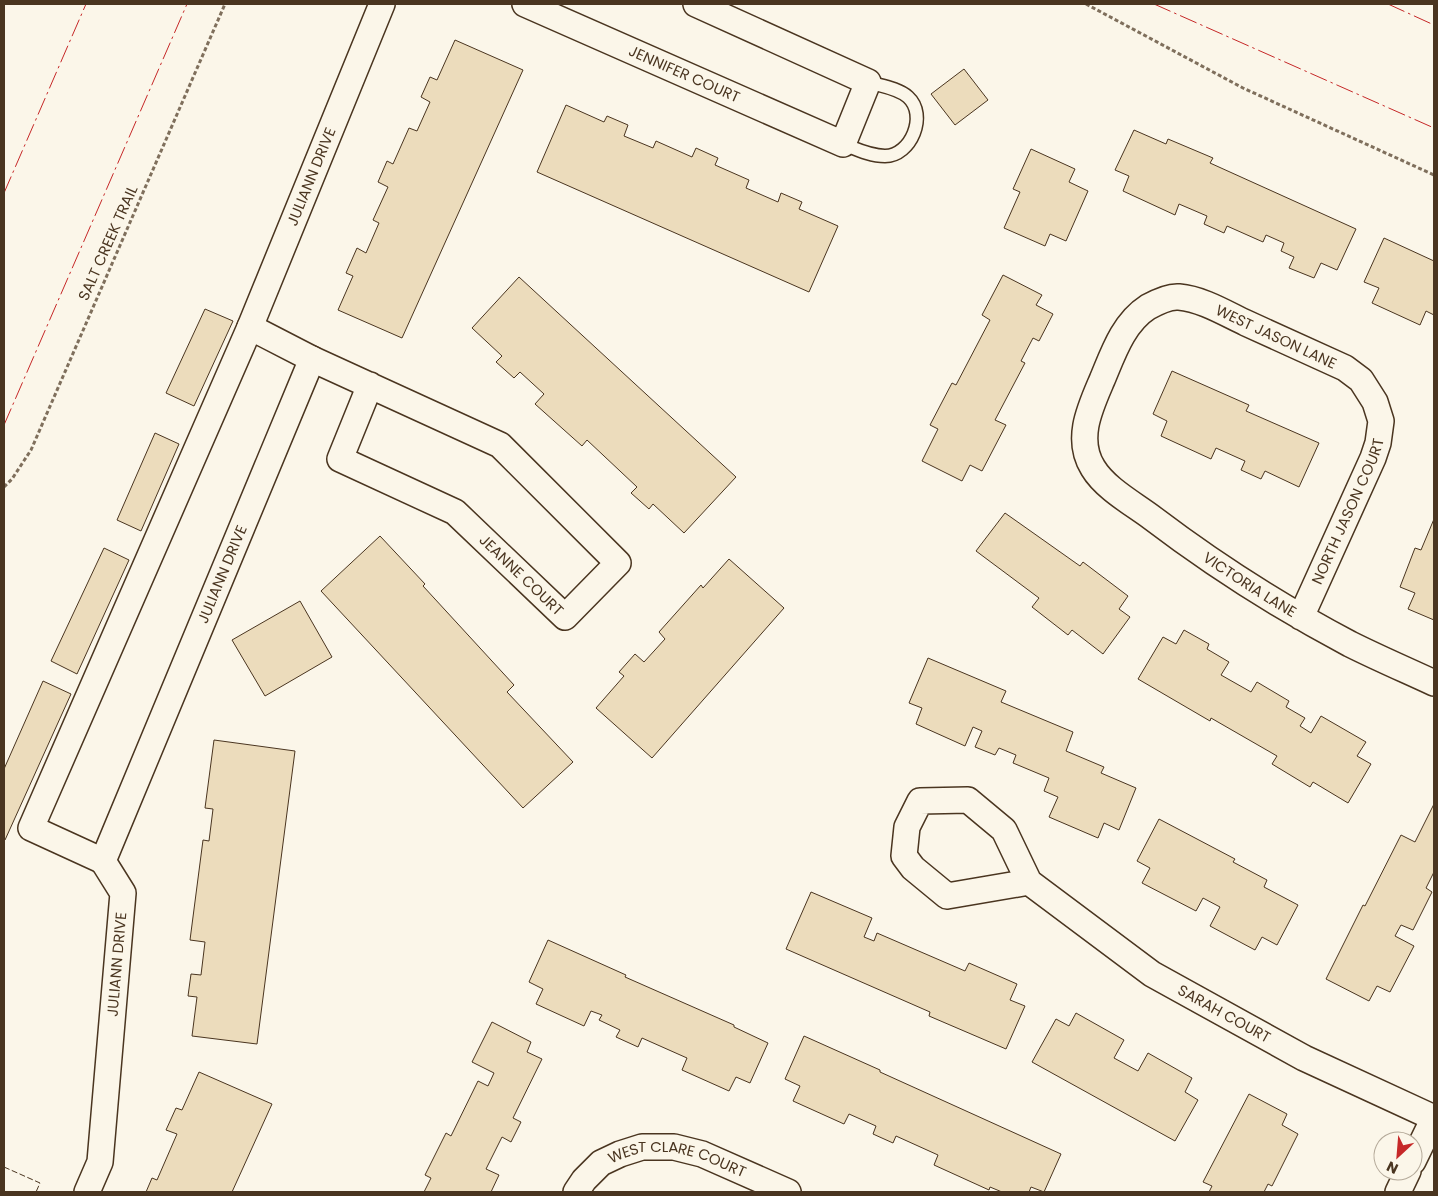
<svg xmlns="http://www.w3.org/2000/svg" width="1438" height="1196" font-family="Poppins,sans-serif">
<rect width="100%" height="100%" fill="#fbf6e9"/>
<g fill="#ecdcbc" stroke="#4a3520">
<path d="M455 40 523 70 402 338 338 310 353 276 346 273 357 248 366 253 379 223 373 220 388 187 378 182 387 161 393 164 409 128 417 131 430 102 421 97 430 77 437 80Z"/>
<path d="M964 69 988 100 955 125 931 94Z"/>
<path d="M566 105 604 122 607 116 628 125 624 136 653 148 656 141 692 157 696 148 718 158 715 165 749 180 746 188 778 202 781 193 802 202 799 209 838 226 809 292 537 172Z"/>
<path d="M1134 130 1166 144 1168 139 1213 158 1210 163 1356 229 1337 270 1321 263 1314 278 1289 268 1294 257 1281 251 1284 243 1266 235 1263 242 1227 226 1224 233 1204 224 1207 216 1179 204 1175 215 1123 191 1129 176 1115 170Z"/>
<path d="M1031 149 1075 169 1069 182 1088 191 1066 241 1050 234 1045 246 1004 228 1020 192 1013 189Z"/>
<path d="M1384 238 1434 261V315L1426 311 1420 325 1372 303 1379 288 1364 282Z"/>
<path d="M1003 275 1042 295 1036 305 1053 314 1039 341 1033 338 1021 361 1025 363 995 420 1006 425 982 471 970 465 962 481 922 461 938 429 930 425 952 383 956 385 990 320 982 315Z"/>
<path d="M519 277 736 477 684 533 653 504 649 509 631 493 637 487 587 440 582 446 535 404 544 394 520 372 514 378 496 362 502 356 472 328Z"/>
<path d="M205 309 233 321 194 406 166 393Z"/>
<path d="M1172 371 1249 405 1246 411 1319 443 1299 487 1265 471 1261 479 1241 470 1245 461 1216 448 1211 459 1161 436 1167 421 1153 414Z"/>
<path d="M155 433 179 444 141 531 117 520Z"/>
<path d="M1005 513 1080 566 1083 562 1128 596 1119 609 1130 617 1103 654 1072 630 1068 635 1032 607 1039 598 976 551Z"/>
<path d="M1434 519V620L1408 609 1415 593 1400 587 1415 548 1421 550Z"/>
<path d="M380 536 425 584 423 586 514 685 507 692 573 762 523 808 321 591Z"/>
<path d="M104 548 129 560 77 674 51 661Z"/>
<path d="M729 559 784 608 652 758 596 708 624 676 619 672 635 654 644 662 665 639 659 632 701 585 703 588Z"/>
<path d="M300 601 332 657 265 696 232 640Z"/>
<path d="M1184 630 1209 644 1207 649 1229 662 1221 675 1251 692 1257 682 1289 701 1286 707 1305 718 1300 726 1311 733 1321 716 1366 742 1357 756 1371 764 1348 803 1313 782 1310 787 1272 764 1277 756 1211 718 1210 721 1138 679 1163 637 1176 644Z"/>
<path d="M928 658 1006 691 1001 702 1073 732 1066 751 1104 767 1101 773 1136 788 1119 830 1104 823 1098 838 1049 817 1058 797 1044 791 1049 778 1013 763 1016 755 999 748 995 755 975 747 982 731 973 727 965 746 916 724 922 708 909 703Z"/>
<path d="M43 681 71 694 5 840H4V769Z"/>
<path d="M214 740 295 751 257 1044 192 1036 197 997 188 996 191 974 201 975 205 942 190 940 203 840 209 841 213 809 205 808Z"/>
<path d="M1434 804V872L1426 888 1432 892 1413 930 1401 925 1395 936 1414 946 1390 992 1377 986 1369 1001 1326 979 1363 905 1365 906 1401 835 1415 842Z"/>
<path d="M1159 819 1235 859 1233 862 1267 880 1264 887 1298 905 1277 945 1262 937 1255 950 1210 926 1220 907 1203 898 1196 911 1142 883 1150 868 1137 861Z"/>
<path d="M811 892 872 918 864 937 874 941 877 933 965 971 969 963 1017 984 1010 1000 1025 1006 1006 1049 929 1016 930 1012 786 949Z"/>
<path d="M548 940 626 975 625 977 734 1025V1027L768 1043 750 1083 736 1077 729 1091 682 1070 687 1058 642 1038 638 1047 616 1037 620 1030 599 1020 602 1015 591 1011 584 1026 536 1004 543 989 529 982Z"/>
<path d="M1076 1013 1124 1040 1114 1058 1138 1071 1148 1053 1192 1078 1185 1092 1198 1100 1175 1141 1032 1062 1056 1019 1069 1026Z"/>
<path d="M492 1022 531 1042 527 1052 542 1059 513 1118 521 1122 511 1142 502 1137 486 1169 499 1175 491 1192H424L431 1178 425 1175 446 1133 451 1136 478 1081 488 1086 494 1073 472 1062Z"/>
<path d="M804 1036 880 1070V1072L1061 1154 1044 1192 1031 1187 1029 1192H1002L990 1187 989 1190 934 1165 938 1155 896 1136 893 1143 873 1134 876 1126 849 1114 844 1124 793 1101 800 1086 785 1079Z"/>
<path d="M199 1072 272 1104 232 1192H146L152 1178 157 1180 177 1134 166 1130 176 1108 182 1110Z"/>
<path d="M1249 1094 1287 1114 1282 1125 1298 1134 1272 1186 1268 1184 1264 1192H1209L1212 1186 1203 1182Z"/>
</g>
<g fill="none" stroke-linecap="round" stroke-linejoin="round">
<g stroke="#4a3520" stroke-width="15">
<path id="lane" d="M843 144C856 149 870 156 885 156 911 156 928 115 908 97 898 88 881 86 868 82"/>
</g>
<g stroke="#4a3520" stroke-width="28">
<g id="street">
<path id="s1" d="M525 4 843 144 868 82 696 4"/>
<path id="s2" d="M370 385 340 459 455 512 565 617 618 563 500 445 312 359 250 327 382 4"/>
<path id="s3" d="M1301 617 1373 458 1378 443 1381 421 1375 402 1361 380 1345 368C1312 353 1279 338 1246 323 1225 313 1202 299 1179 297 1169 296 1157 302 1148 307 1123 323 1113 354 1102 380 1090 408 1075 439 1093 468 1105 488 1132 503 1151 517 1214 565 1280 607 1350 644 1378 658 1406 670 1434 683"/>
<path d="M103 861 31 828 250 327"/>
<path id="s4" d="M1029 882 947 896 913 868 904 856 907 827 920 801 968 800 1004 830 1029 882 1152 974 1304 1058 1434 1118"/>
<path d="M1413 1161 1434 1118"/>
<path id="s5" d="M87 1192 100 1162 123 893 103 861 312 359"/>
<path id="s6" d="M576 1192 584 1180 601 1163 620 1154 642 1147H674L702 1154 788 1192"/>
<path d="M1398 1192 1408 1171"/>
</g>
</g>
<g stroke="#7f6f5c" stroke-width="3" stroke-dasharray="4 2.5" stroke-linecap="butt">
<path d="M1086 4 1243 88 1434 175"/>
<path d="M4 487 12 479 31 450 225 4"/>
</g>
<use href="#lane" stroke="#fbf6e9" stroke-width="12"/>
<use href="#street" stroke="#fbf6e9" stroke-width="25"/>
<path stroke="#4a3520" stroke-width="1" stroke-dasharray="6 2.5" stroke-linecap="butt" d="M4 1167 40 1183 36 1192"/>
<g stroke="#c62828" stroke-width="1" stroke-dasharray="18 4 2.5 4" stroke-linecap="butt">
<path d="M1154 4 1434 128"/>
<path d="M1388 4 1434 25"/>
<path d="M4 193 86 4"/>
<path d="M4 425 187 4"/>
</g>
</g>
<g text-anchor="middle" stroke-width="4" stroke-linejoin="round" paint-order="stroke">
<g font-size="15" fill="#4a3520" stroke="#fbf6e9">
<text dy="5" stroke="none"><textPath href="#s1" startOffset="174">JENNIFER COURT</textPath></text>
<text dy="5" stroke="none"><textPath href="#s2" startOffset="1040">JULIANN DRIVE</textPath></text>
<text transform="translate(108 243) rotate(-66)" y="5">SALT CREEK TRAIL</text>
<text transform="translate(1276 337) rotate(25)" y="5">WEST JASON LANE</text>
<text dy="5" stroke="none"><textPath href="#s3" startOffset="116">NORTH JASON COURT</textPath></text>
<text dy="5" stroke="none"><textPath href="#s5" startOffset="651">JULIANN DRIVE</textPath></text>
<text dy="5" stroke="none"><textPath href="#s2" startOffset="298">JEANNE COURT</textPath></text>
<text dy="5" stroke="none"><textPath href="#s3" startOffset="869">VICTORIA LANE</textPath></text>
<text dy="5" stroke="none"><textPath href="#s5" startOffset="231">JULIANN DRIVE</textPath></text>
<text dy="5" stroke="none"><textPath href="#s4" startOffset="589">SARAH COURT</textPath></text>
<text dy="5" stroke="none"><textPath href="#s6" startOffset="119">WEST CLARE COURT</textPath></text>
</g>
</g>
<rect width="1438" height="1196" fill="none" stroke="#4a3520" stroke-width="10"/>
<g transform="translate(1398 1156) rotate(206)"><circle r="24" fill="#fbf6e9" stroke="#b4a999"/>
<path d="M0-4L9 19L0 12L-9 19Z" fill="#c62828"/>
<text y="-8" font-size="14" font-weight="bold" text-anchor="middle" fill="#4a3520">N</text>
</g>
</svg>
